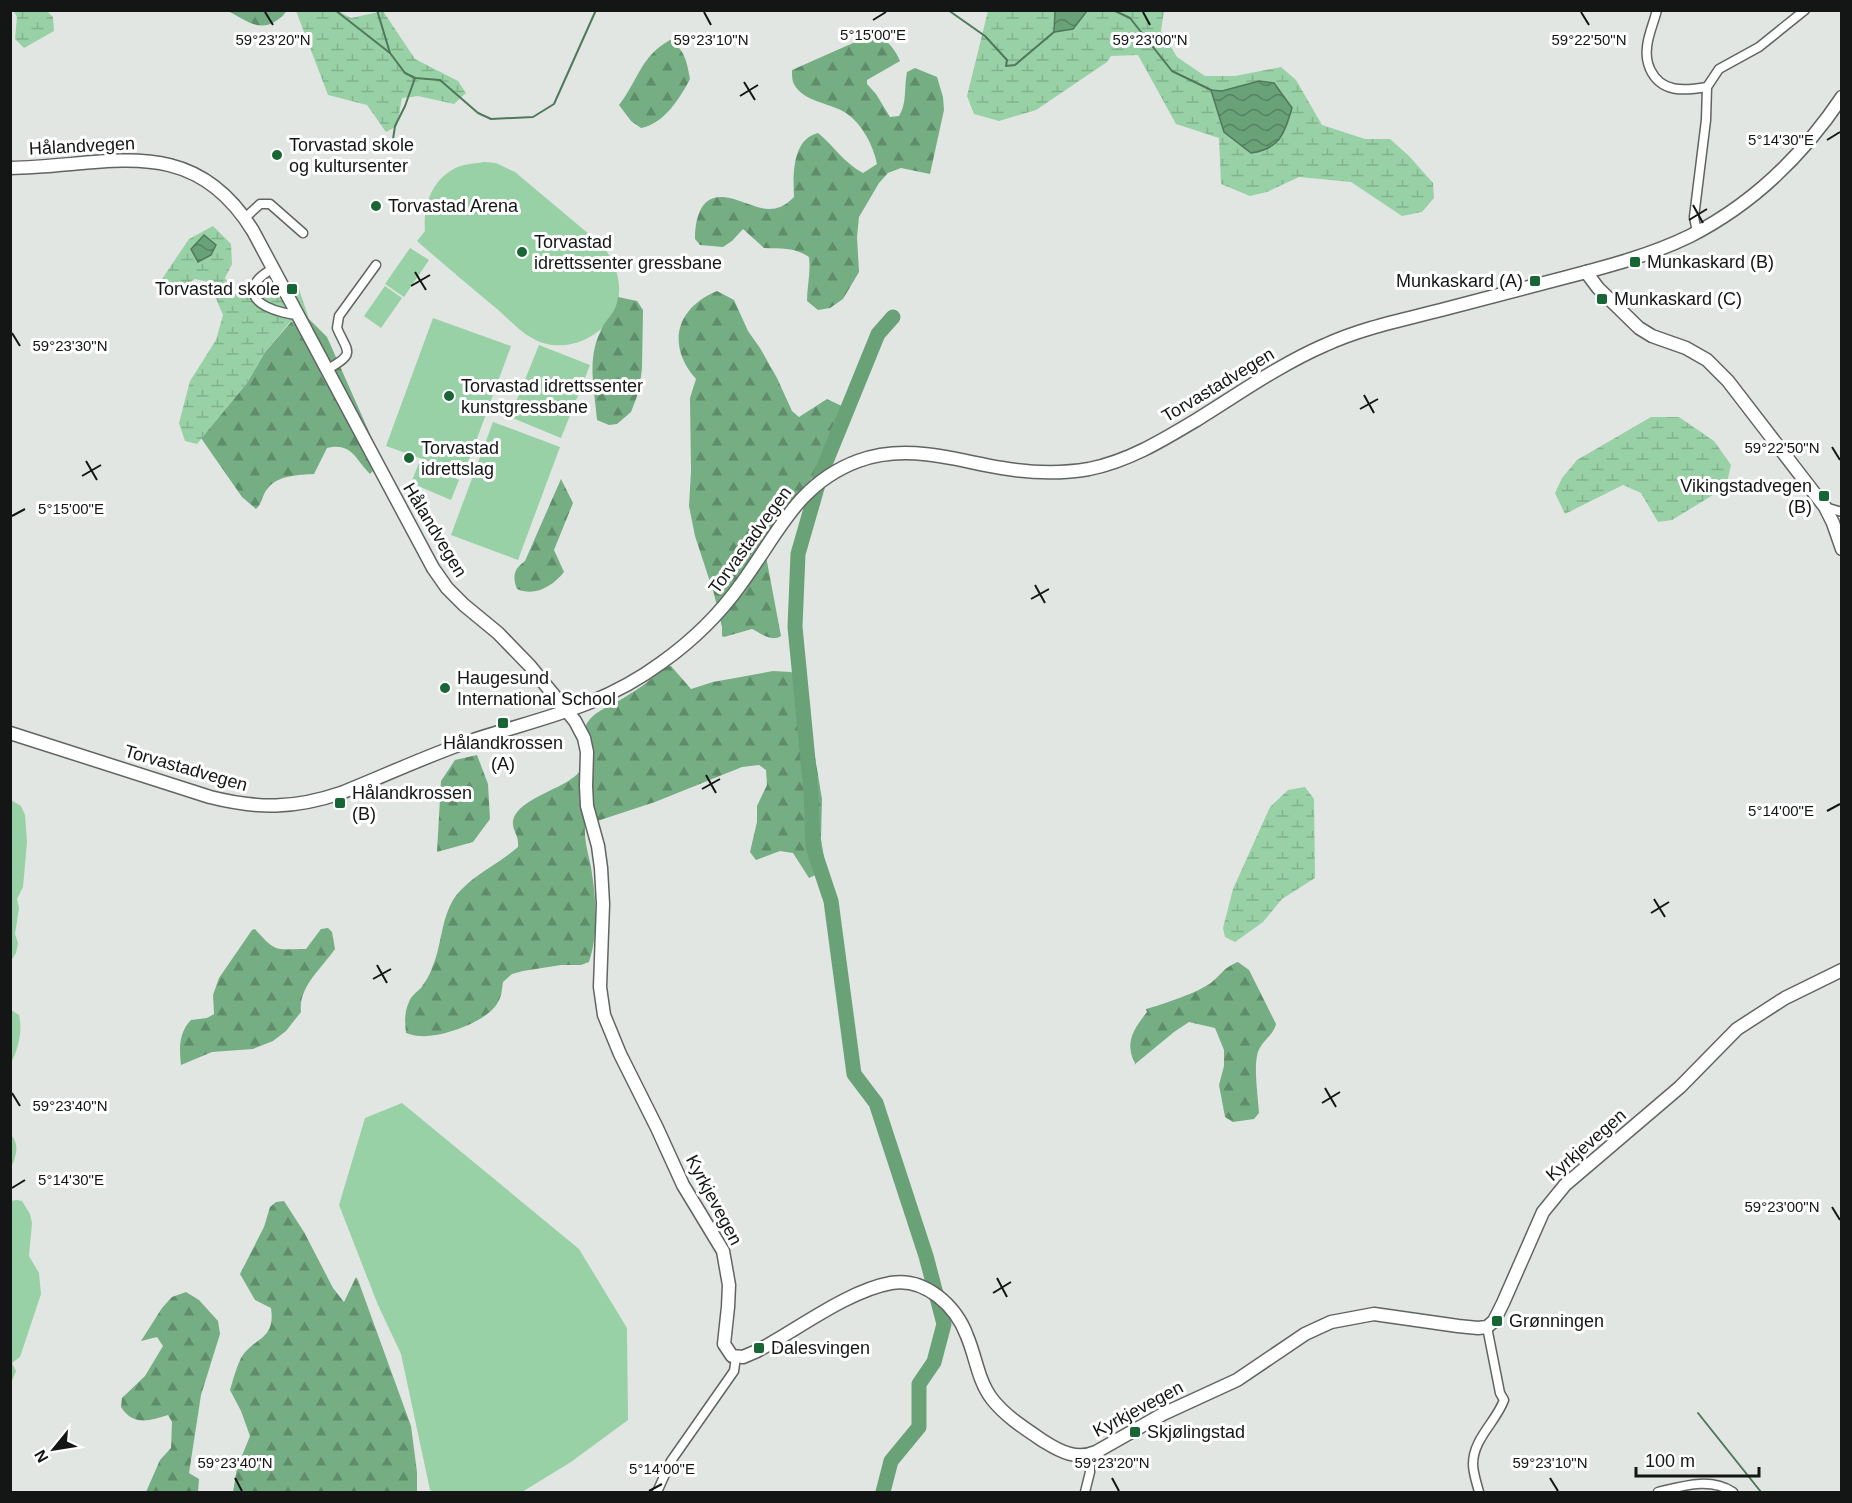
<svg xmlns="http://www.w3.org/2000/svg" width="1852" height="1503" font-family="Helvetica,sans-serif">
<defs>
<pattern id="forest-firs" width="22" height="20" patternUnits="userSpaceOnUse" patternTransform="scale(1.5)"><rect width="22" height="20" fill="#75ae83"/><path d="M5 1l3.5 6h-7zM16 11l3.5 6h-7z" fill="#5f8d6a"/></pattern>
<pattern id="wetland-marsh" width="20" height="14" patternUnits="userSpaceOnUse" patternTransform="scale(1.5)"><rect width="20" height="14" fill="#98d1a5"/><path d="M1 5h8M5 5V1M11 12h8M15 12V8" fill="none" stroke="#82b38d"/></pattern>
<pattern id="water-waves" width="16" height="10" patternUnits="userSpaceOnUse" patternTransform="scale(1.5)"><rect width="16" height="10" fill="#6aa277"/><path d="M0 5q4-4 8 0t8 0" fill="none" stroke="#568360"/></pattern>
</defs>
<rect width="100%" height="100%" fill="#e1e6e2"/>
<g fill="#98d1a5">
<path d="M484 162 496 163 515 172 602 245C616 262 624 286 616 308 604 339 561 356 532 338 519 331 508 318 497 309 470 286 443 264 417 241L425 231C423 208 430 183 452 170 461 164 473 164 484 162Z"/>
<path d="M410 248 429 260 404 297 385 284Z"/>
<path d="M385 286 402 298 381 328 364 316Z"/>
<path d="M433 318 511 346 464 474 386 446Z"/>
<path d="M539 345 590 365 561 438 510 417Z"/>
<path d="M493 422 560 447 518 560 451 535Z"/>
<path d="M419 463 459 480 451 500 411 483Z"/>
<path d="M11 800 21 806 25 815 27 842 23 887 17 899 19 908 15 934 18 943 16 953 11 961Z"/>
<path d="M11 1010 19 1015C23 1030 18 1050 11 1063Z"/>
<path d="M402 1103 579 1249 627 1328 628 1420 571 1462 522 1492H434L430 1490 401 1354 378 1305 339 1205 365 1118Z"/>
<path d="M11 1135C20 1145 16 1156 11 1168Z"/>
<path d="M17 1200 22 1201 30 1214 32 1223 29 1256 39 1273 41 1294 20 1357 12 1363 16 1371 12 1381H10V1201Z"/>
</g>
<g fill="url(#forest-firs)">
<path d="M228 11 286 10V11C284 16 281 17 276 21 259 32 245 20 228 11Z"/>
<path d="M868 32C883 34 895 48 900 61L867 80V84L876 94 890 117 899 116C907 104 904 87 907 72L915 68 937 77 943 97 944 110 930 174 901 168 888 173 879 183 859 217 857 237 859 272 843 299 830 308 818 310 807 301C807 286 811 272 809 257 795 247 781 249 764 248L743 229 732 241 723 247 700 245 695 239C695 222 699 195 723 197 749 199 769 223 794 197 793 175 792 139 818 133 834 146 844 163 863 173L877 164C873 145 863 125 846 113 831 103 803 102 794 84 792 81 792 74 792 70L853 43Z"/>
<path d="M670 40C685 50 687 62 690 79 680 98 664 124 641 128L631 121 619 105C639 79 640 57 670 40Z"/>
<path d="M717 291 734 300 748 331 760 348 777 378 792 411 799 417 827 399 848 409 836 429 828 450H830L765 551 781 636C771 642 762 634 752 629L724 637 722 636V627L714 594 695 536 689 506 691 471 690 398 696 379C666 345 676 308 717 291Z"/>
<path d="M618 297 637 301 643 310 642 368 639 391 631 412 617 424 609 425 597 420C595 390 586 360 601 330 607 317 616 314 618 297Z"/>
<path d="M309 319 327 337 382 461 370 474C355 459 352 442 327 448L314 474C299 475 278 475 268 488 262 494 263 503 256 509L242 497 201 438 247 383 265 352 291 322Z"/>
<path d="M561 479 573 503 554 550 564 572C553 586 535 597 517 589 512 576 514 569 525 561Z"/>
<path d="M671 666 691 689 713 682 773 671 791 672 797 677 810 705 812 739 822 799 821 839 825 863 824 871 809 878 793 853 780 851 756 860 750 852 757 822V806L767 785 766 770 759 765 742 767 655 802 585 825C584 840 588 853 591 867 596 898 599 932 589 962L581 965H561L523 971 512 974 503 982C502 987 502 995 499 1000 491 1021 441 1038 420 1036 415 1036 410 1034 406 1033 405 1023 404 1012 409 1002 411 996 417 992 421 988 425 982 430 975 432 968 444 941 440 909 463 888 479 872 501 862 518 847 519 836 514 833 513 825 511 798 571 789 581 769 587 757 581 735 587 723 595 710 613 705 625 697 639 689 653 678 665 667Z"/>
<path d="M477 755 488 784 490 819 473 842 437 852 441 781 455 760Z"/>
<path d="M328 928 332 932 335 949C322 968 298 987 301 1012L286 1031 273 1041 253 1049 212 1052 181 1065C179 1048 179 1032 191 1020L207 1018 214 1014 213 995 219 978 252 930 255 929C277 954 276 949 306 949L321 929Z"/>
<path d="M1238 962 1249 970 1276 1024C1273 1037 1259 1042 1257 1056 1254 1070 1258 1097 1259 1113L1254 1119 1233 1122 1225 1117 1219 1085 1224 1066V1050L1215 1028 1189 1022 1174 1032 1134 1065 1135 1063C1124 1042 1134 1029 1147 1012L1146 1009C1161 1005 1200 992 1212 982 1223 973 1223 968 1238 962Z"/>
<path d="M284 1201 304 1232 333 1288 344 1302 356 1277 358 1280 411 1426 417 1472V1492H233L237 1468 250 1436 241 1411 230 1390C233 1380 236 1368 241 1358 253 1337 276 1341 271 1308L255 1300 240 1274 264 1227 270 1207 276 1202Z"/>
<path d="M186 1292 199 1300 218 1321 220 1334 201 1395 189 1473 199 1479 198 1492H146L160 1460 171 1448 172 1422 168 1415C149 1421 133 1426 121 1407L122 1398 145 1376 163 1346 157 1337 141 1341 162 1308 172 1297Z"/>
</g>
<g fill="url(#wetland-marsh)">
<path d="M14 11H47L53 17 54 31 24 48 15 39 17 17Z"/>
<path d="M296 11H338L351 18 383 11 415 59 458 81 466 93 454 104 418 96 402 98 397 126 386 132 367 105 328 95Z"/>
<path d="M988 11H1055L1054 31 1073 29 1087 11H1164L1161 31 1177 57 1205 76H1235L1281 67 1296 80 1322 125 1365 139H1390L1409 156 1433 183 1434 198 1422 212 1402 216 1351 182 1299 177 1267 192 1250 196 1221 184 1219 138 1176 124 1138 55 1111 56 1107 62 1036 110 999 121 974 114 967 96Z"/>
<path d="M213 226 231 244 232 264 225 278 235 294H259L280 286 299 289 309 319 290 322 265 352 247 383 197 444 185 441 179 423 190 381 216 340 223 315 209 282 195 279 168 294 160 282 189 239Z"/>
<path d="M1651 417H1679L1714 441 1731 465 1726 487 1672 520 1658 522 1641 493 1623 485 1565 514 1555 493 1562 478 1577 460Z"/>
<path d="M1305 787 1314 799 1315 878 1282 899 1263 922 1235 942 1225 937 1223 928 1233 889 1270 807 1288 790Z"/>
</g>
<g fill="url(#water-waves)" stroke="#50785a" stroke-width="1.5">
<path d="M1055 11V10L1087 11 1073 29 1054 32Z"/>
<path d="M1259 81 1274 83 1292 108C1284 134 1280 149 1251 153L1224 132 1211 90 1222 91Z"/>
<path d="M204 235 216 245 211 255 198 262 191 249Z"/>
</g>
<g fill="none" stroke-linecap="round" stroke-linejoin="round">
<g stroke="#50785a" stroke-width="2">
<path d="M335 10 390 53 405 73 415 78 440 80 478 113 491 119 533 117 554 104 596 10"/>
<path d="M377 10 390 53"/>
<path d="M948 10 985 36 1007 60 1006 66 1015 65 1054 32"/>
<path d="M1113 10 1130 18 1172 71 1211 90"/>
<path d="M391 153 395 126 405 106 415 78"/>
<path d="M1698 1413 1761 1492"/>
</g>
<path stroke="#6aa277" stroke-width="15" d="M883 1492 891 1461 919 1427V1384L934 1362 944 1324 926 1256 876 1103 854 1074 831 901 813 847 811 791 795 627 798 554 821 474 878 334 893 317"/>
<g stroke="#616562" stroke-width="11">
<g id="minor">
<path d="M1657 10C1654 22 1648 35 1647 47 1646 55 1647 62 1650 69 1661 93 1684 91 1707 87"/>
<path d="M245 218 260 204H270L303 233"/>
<path d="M1697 232 1694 217 1706 120 1707 87 1719 69 1759 47 1805 10"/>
<path d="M273 268C268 272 261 275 257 281 241 304 283 314 298 315"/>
<path d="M328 369C357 353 347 352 337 328L339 316 376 265"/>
<path d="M1825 507 1842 512"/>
<path d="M657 1492 671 1461 734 1371 736 1357"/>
<path d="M1085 1492 1090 1472V1454"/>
<path d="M1479 1492C1477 1484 1473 1473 1473 1464 1473 1439 1496 1422 1504 1400L1500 1393 1487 1327"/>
<path d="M1658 1492C1683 1486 1710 1477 1733 1492"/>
</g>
</g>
<g stroke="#616562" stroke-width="15">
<g id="secondary">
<path d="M10 168C107 167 191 130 253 231L433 568 447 588 464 605 498 633 530 666 575 721 584 738 587 752 586 786 587 806 598 846 601 868 603 904 600 987 604 1015 620 1054 657 1128 683 1185 723 1251 729 1285 728 1307 724 1344 732 1356 743 1357 757 1351C797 1330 847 1291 891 1283 925 1277 956 1306 967 1336 976 1357 978 1381 992 1399 1006 1417 1027 1430 1045 1442 1061 1452 1077 1460 1096 1452L1163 1414 1237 1380 1305 1334 1331 1322 1374 1314 1458 1326 1478 1328 1487 1327 1494 1321 1503 1303 1543 1212 1565 1185 1680 1087 1737 1029 1785 998 1842 970"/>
<path d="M1586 272 1598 288 1639 328 1652 336 1686 348 1707 360 1728 381 1825 507 1833 523 1842 549"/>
<path d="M10 733 210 797C258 809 294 809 341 793 384 776 426 756 470 741 540 718 600 708 661 663 692 641 719 615 741 584 777 536 796 484 858 461 907 443 954 460 1002 468 1031 473 1060 474 1089 469 1129 461 1163 440 1198 419 1240 393 1281 364 1325 345 1362 328 1402 320 1441 310 1483 299 1525 288 1567 277 1609 266 1651 255 1690 236 1753 204 1803 155 1842 97"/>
</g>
</g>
<use href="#minor" stroke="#fff" stroke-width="8"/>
<use href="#secondary" stroke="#fff" stroke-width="12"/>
</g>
<path fill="none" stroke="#141615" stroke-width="2" d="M265 12 273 25M704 12 711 25M1143 12 1150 25M1581 12 1589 25M873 20 886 12M744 82 755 100M740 96 758 85M1827 140 1840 132M1693 205 1703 223M1689 220 1707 209M415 272 426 290M411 286 430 275M12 333 20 346M1364 395 1374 413M1360 409 1378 399M1832 447 1840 460M86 461 97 480M82 476 101 465M12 516 25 509M1035 585 1045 603M1031 599 1049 589M706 775 716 793M702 789 720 779M1827 811 1840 804M1654 899 1665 917M1651 913 1669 902M377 965 387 983M373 979 391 969M1325 1088 1336 1107M12 1093 20 1106M1322 1103 1340 1092M12 1188 25 1180M1832 1207 1840 1220M997 1278 1007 1297M993 1293 1011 1282M235 1478 242 1491M1112 1478 1119 1491M1550 1478 1558 1491M649 1491 662 1484"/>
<g fill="#186635" stroke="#fff" stroke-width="2">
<circle cx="277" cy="155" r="6"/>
<circle cx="376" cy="206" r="6"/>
<circle cx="522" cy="252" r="6"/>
<rect x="1629" y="256" width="12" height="12" rx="3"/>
<rect x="1529" y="275" width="12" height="12" rx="3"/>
<rect x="286" y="283" width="12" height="12" rx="3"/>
<rect x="1596" y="293" width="12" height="12" rx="3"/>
<circle cx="449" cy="396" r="6"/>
<circle cx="409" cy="458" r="6"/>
<rect x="1818" y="490" width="12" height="12" rx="3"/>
<circle cx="445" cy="688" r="6"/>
<rect x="497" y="717" width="12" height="12" rx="3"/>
<rect x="334" y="797" width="12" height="12" rx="3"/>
<rect x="1491" y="1315" width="12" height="12" rx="3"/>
<rect x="753" y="1342" width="12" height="12" rx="3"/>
<rect x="1129" y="1426" width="12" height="12" rx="3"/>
</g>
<g text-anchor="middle" stroke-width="6" stroke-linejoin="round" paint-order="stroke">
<g font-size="18" fill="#141615" stroke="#fff" text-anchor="start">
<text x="289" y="151">Torvastad skole<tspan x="289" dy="21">og kultursenter</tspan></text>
<text x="388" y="212">Torvastad Arena</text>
<text x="534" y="248">Torvastad<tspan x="534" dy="21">idrettssenter gressbane</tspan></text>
<text x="1647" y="268">Munkaskard (B)</text>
<text x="1523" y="287" text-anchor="end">Munkaskard (A)</text>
<text x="280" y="295" text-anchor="end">Torvastad skole</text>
<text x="1614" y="305">Munkaskard (C)</text>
<text x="461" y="392">Torvastad idrettssenter<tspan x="461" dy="21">kunstgressbane</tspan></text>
<text x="421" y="454">Torvastad<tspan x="421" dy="21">idrettslag</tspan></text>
<text x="1812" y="492" text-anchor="end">Vikingstadvegen<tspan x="1812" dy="21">(B)</tspan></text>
<text x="457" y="684">Haugesund<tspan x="457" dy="21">International School</tspan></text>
<text x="503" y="749" text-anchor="middle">Hålandkrossen<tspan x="503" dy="21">(A)</tspan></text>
<text x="352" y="799">Hålandkrossen<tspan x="352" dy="21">(B)</tspan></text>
<text x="1509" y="1327">Grønningen</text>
<text x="771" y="1354">Dalesvingen</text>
<text x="1147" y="1438">Skjølingstad</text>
</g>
<g font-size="18" fill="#141615" stroke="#fff">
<text transform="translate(82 146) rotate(-3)" y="6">Hålandvegen</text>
<text transform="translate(1218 385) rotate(-31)" y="6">Torvastadvegen</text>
<text transform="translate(435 530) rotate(59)" y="6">Hålandvegen</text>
<text transform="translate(750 540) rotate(-54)" y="6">Torvastadvegen</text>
<text transform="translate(186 768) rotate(16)" y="6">Torvastadvegen</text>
<text transform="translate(1586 1145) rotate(-41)" y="6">Kyrkjevegen</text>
<text transform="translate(714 1200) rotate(62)" y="6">Kyrkjevegen</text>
<text transform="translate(1138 1409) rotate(-28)" y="6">Kyrkjevegen</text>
</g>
</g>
<g font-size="15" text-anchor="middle" fill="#141615" stroke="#fff" stroke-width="6" stroke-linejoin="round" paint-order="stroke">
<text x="873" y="40">5°15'00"E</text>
<text x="1589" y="45">59°22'50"N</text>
<text x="273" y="45">59°23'20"N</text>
<text x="711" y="45">59°23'10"N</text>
<text x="1150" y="45">59°23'00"N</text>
<text x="1781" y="145">5°14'30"E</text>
<text x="70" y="351">59°23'30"N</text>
<text x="1782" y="453">59°22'50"N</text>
<text x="71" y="514">5°15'00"E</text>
<text x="1781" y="816">5°14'00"E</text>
<text x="70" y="1111">59°23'40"N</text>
<text x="71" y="1185">5°14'30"E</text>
<text x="1782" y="1212">59°23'00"N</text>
<text x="235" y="1468">59°23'40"N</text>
<text x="1112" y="1468">59°23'20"N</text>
<text x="1550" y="1468">59°23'10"N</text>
<text x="662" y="1474">5°14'00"E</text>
</g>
<rect width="1852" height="1503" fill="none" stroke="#141615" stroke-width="24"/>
<g transform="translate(54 1449) rotate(240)" stroke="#ffffff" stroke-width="4.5" paint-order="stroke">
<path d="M0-4.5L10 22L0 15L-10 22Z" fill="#141615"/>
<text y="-9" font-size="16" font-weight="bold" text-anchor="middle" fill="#141615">N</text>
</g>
<path d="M1636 1467v9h123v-9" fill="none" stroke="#141615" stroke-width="3"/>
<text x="1645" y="1467" font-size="18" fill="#141615" stroke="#ffffff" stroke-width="4.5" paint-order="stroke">100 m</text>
</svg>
